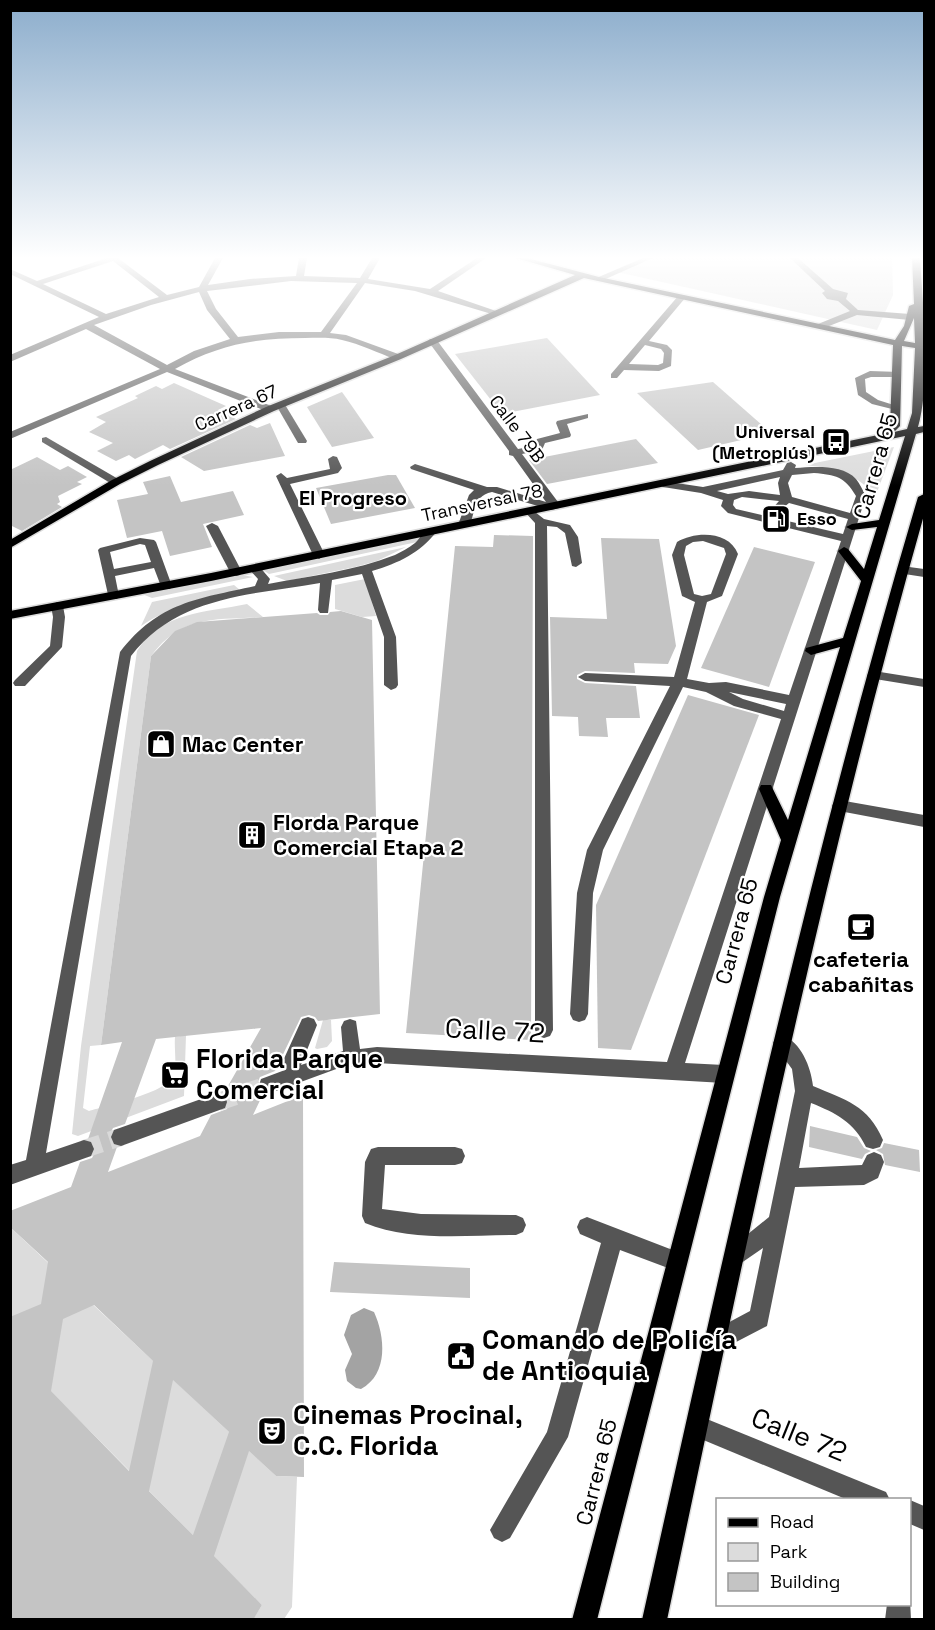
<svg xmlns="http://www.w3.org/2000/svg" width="935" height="1630" font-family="'Space Grotesk',sans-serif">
<rect width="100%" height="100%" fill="#fff"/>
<g fill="#dcdcdc">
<path d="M643 258H892L893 295 877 330 617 272Z"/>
<path d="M894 447 874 500 869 499V490C853 471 829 468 805 465Z"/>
<path d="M422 536 417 542 269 574 263 570Z"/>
<path d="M406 547 377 561 355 567 287 581 274 576Z"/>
<path d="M242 575 253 577 152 598 142 594Z"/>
<path d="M365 579 376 616 362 617 335 609V585Z"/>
<path d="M234 585 241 591C205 599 172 605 141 626L152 602Z"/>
<path d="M247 604 263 617C215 620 182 614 151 656L101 1045 90 1046 83 1108 89 1111C106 1106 169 1092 174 1075 177 1063 174 1048 175 1037L186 1035 184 1096 78 1136 72 1134 81 1046 137 651C162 611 205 613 247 604Z"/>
<path d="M323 1020H331L332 1041 327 1047 317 1049 315 1048Z"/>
<path d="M10 1227 276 1476 297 1477 292 1607 284 1619H253L262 1605 11 1351Z"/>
</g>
<path fill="#a3a3a3" d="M364 1308 374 1312C385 1336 389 1374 361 1389L356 1388 347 1381 345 1370 352 1354 344 1335 351 1315Z"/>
<g fill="#c4c4c4" fill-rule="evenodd">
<path d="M547 338 600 395 502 414 455 354Z"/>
<path d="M713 382 771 433 698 450 637 393Z"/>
<path d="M174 383 226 406 218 410 236 419 170 449 163 445 135 459 129 455 116 461 97 451 113 443 89 432 106 422 96 417 138 398 135 396 156 386 162 389Z"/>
<path d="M342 392 347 399 374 438 332 447 307 407Z"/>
<path d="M270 423 285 456 204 471 181 457 250 425 257 428Z"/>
<path d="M636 439 658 463 547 484 529 460Z"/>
<path d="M37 457 60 470 68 466 87 477 77 482 82 484 58 496 60 502 57 504 62 507 22 531 10 525V470Z"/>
<path d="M388 475H396L415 508 331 524 316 488Z"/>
<path d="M170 476 181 502 233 491 244 515 203 524 212 547 170 556 162 531 127 538 117 500 148 494 143 482Z"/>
<path d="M494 535 533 536 531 1040 406 1033 455 546 493 547Z"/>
<path d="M601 538 659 539 676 646 668 664 634 663 635 673 585 671 577 675V679L585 683 636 686 640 718H606L608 737 579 736 578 717 552 716 550 617 607 619Z"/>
<path d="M754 547 815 562 769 687 701 668Z"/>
<path d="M341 611 372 620 380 1014 318 1021 315 1017 309 1015 301 1017 275 1071 260 1077 257 1084 259 1092 263 1094 253 1115 303 1095 304 1477 276 1476 249 1451 214 1556 262 1605 253 1620H10V1317L41 1304 48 1262 10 1227V1211L71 1187 80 1162 92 1158 96 1150 93 1141 88 1139 122 1042 101 1045 151 656 175 631 197 622 317 613 320 615H328L330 612ZM261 1028 224 1093 229 1101 227 1109 211 1115 200 1136 108 1172 117 1147 112 1145 109 1136 113 1128 125 1124 156 1039ZM94 1305 153 1361 129 1471 51 1391 63 1319ZM173 1380 229 1432 193 1535 149 1491Z"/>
<path d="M688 695 759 715 631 1050 598 1048 596 905Z"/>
<path d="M810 1126 857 1137 864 1148 871 1151 865 1154 862 1159 809 1147Z"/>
<path d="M884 1143 919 1150 920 1172 885 1165 883 1154 876 1150 882 1148Z"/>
<path d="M334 1262 470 1268V1298L330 1292Z"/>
</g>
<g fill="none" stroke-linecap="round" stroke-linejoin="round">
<path stroke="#d9d9d9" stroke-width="11" stroke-dasharray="11 6" stroke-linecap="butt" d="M774 518 778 509"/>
<g stroke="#d9d9d9" stroke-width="18" stroke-dasharray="18 9" stroke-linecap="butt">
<path d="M218 1102 268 1085"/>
<path d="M84 1149 121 1137"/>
</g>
<g stroke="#dbdbdb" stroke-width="3">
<g id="major">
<path d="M516 258H527L599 277 895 340 904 326 909 306 914 304 912 258H920C923 307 931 381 918 427L924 426V432L916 434 780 897 597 1620H572L764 897 781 840 759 789 761 785H771L788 820 840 647 811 655 805 651 806 648 843 638 861 581 838 551 844 547 848 549 864 569 877 527 852 530 846 527 852 524 879 520 905 436 211 581 10 619V611L211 573 878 435 890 425 893 345 584 278 401 359 274 411 158 465 120 484 10 548V540L112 480 150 461 266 407 395 355 575 275ZM914 318 915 343 904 341ZM902 346 915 348 912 413 907 429 894 432 900 426Z"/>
<path d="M924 494V515C821 879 745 1249 667 1620H642C726 1243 808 867 918 497Z"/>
</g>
</g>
<g fill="#555" fill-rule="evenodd">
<path d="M107 258H118L167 295 199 287 215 258H223L208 285 250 279 296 276 299 258H307L304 276 360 278 372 258H380L368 279 430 289 477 258H486L438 291 499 312 495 315 415 291 365 283 330 333 346 335 401 355V359H395C378 353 360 344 342 340 330 337 317 338 305 338 255 338 218 345 175 369L274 407V411H266L167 372 10 439V432L160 369 86 329 10 362V355L99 317 10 274V269L37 281ZM113 261 159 297 106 314 43 284ZM291 281 357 283 321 332H279L238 337 216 309 207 291ZM199 292 207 310 230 339 194 351 167 365 94 325 151 305Z"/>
<path d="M643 258H653L601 281 594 279Z"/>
<path d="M790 258H798L833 289 848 293 846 299 858 310 910 314 914 317 910 320 857 315 824 328H818V324L850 311 838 301 827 299 822 293 825 291Z"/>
<path d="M679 295 686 297 649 341 667 345 672 350 671 366 659 371 624 370 617 378H611V374ZM645 345 661 349 664 353 663 363 658 365 629 364Z"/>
<path d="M430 339H436L518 449 534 446 537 439 560 433 556 423 557 421 588 414V418L567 424 571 435 570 437 545 443 542 450 522 454 561 506 559 508 551 510 492 492C475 495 475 510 470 525L468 527H460L458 525 469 495 474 490 411 469 410 467 415 464 487 487H497L546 502 513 456 509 455V451L428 341Z"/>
<path d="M870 371 900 372V376L897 377H871L865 379 866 392 878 400 900 407V411L872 404 858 395 855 378Z"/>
<path d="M278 403H284L307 441 306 443H298L276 405Z"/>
<path d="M46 437 120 480 121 482 116 485 112 484 42 442V438Z"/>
<path d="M333 456 337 457 342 468 338 473 290 484 325 555 319 559 313 555 276 476 281 473 287 478 330 469 328 459Z"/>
<path d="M791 462 796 465 795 468C814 467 842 464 856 479 860 484 863 491 866 496L685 1063 724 1065 730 1068 733 1074 730 1080 724 1083 377 1063 339 1068 268 1094 261 1091 259 1085 261 1079 285 1070 282 1063 302 1019 308 1017 314 1019 317 1025 301 1065 343 1051 341 1027 344 1021 350 1019 356 1021 360 1049 377 1047 667 1062 781 719 734 706 706 692 683 687 603 850 593 893 588 1014 585 1020 579 1022 573 1020 570 1014 577 893 587 850 670 686 585 681 578 677 585 673 674 677 695 602 682 596 672 555 677 542C696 531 729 531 738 554L722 596 707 602 687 679 709 683 726 682 789 695 841 541 728 513 721 506 723 500 701 493 663 487 658 484 663 481 703 487 783 470 787 463ZM814 473C836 475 844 476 856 496L850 513 792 497 788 483 792 475ZM780 477 778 483 780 495 749 491 728 494 717 491ZM742 497 779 501 772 509 778 512 789 503 848 519 843 534 736 509 733 505 734 500ZM703 541 724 548 726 554 711 594 702 596 694 594 684 555 686 546 693 542ZM729 692 786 704 784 711 743 699Z"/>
<path d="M530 508 544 519 570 525 578 537 582 563 576 567 572 566 565 533 557 527 547 526 553 1030 550 1036 544 1038 538 1036 535 1030V523L524 511Z"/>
<path d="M212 523 218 526 242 572 240 575 236 576 230 572 206 526Z"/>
<path d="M431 528 437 531C420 553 399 563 372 571L396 637 398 685 396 688 391 690 384 685V637L362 574 332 580 328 613H320L318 610 320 583C251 595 177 596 131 656L46 1153 84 1140 91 1142 94 1149 91 1156 10 1185V1165L26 1160 120 652C159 602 197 599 255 586L258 579 248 568 250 565H258L270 579 268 584C311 576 354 571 395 555 401 552 409 548 415 543 421 538 423 530 431 528Z"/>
<path d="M140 538 154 540 156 542 172 586 170 589H162L154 568 115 576 119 596 117 599H109L98 550 100 548ZM140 544 145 545 151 562 114 569 110 552Z"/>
<path d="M902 566 924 569V577L898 573V567Z"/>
<path d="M57 602 63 606 65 617 62 647 25 686H15L13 683 15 680 50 646 53 617 51 606Z"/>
<path d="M874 671 924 679V687L869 678 867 675Z"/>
<path d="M839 800 924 815V827L834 810 832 806 834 802Z"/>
<path d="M782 1035C801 1042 811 1067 813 1086 846 1100 868 1105 883 1140L880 1147 873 1149 866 1147C854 1122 836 1113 811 1103L799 1168 862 1165 867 1155 874 1152 881 1155 884 1162 878 1178 864 1185 795 1187 767 1326 715 1353 707 1350 704 1342 707 1334 750 1311 763 1248 734 1268 727 1265 724 1258 727 1251 769 1217 795 1091 792 1069 773 1043 776 1037Z"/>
<path d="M218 1093 225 1096 227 1102 225 1108 121 1146 114 1144 111 1137 114 1130Z"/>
<path d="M378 1147H455L462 1149 465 1156 462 1163 455 1165H385L382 1209 421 1214 516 1215 523 1218 526 1225 523 1232 516 1235C467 1235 411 1242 365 1223L362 1216 365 1162 371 1149Z"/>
<path d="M587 1217 683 1254 686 1261 683 1268 676 1271 620 1250 568 1437 510 1538 502 1542 494 1538 490 1530 547 1432 601 1243 580 1234 577 1227 580 1220Z"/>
<path d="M697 1415 886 1492 890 1500H848L689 1434 686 1426 689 1418Z"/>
<path d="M910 1500 924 1506V1530L910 1524Z"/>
<path d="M910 1599 911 1620H885L887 1604H910Z"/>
</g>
<use href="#major" fill="#000" fill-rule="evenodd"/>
</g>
<linearGradient id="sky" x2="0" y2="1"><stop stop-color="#8cadcc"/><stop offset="0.53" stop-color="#fff"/><stop offset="1" stop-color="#fff" stop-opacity="0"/></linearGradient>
<rect width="935" height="486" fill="url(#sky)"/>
<defs>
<g id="bus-square" transform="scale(1.5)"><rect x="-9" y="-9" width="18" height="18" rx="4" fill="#000" stroke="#fff"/><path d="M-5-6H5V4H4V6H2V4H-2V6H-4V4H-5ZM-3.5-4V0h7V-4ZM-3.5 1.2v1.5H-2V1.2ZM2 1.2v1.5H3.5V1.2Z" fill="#fff"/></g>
<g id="fuel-square" transform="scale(1.5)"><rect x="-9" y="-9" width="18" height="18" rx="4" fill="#000" stroke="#fff"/><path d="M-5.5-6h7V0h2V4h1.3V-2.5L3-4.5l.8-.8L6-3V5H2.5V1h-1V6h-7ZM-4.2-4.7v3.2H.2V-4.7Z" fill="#fff"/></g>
<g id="shop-square" transform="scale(1.5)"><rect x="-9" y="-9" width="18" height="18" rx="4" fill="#000" stroke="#fff"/><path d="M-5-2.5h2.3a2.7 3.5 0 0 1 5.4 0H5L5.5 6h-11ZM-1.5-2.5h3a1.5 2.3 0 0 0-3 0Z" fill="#fff"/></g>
<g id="building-square" transform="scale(1.5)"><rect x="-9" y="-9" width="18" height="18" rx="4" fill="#000" stroke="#fff"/><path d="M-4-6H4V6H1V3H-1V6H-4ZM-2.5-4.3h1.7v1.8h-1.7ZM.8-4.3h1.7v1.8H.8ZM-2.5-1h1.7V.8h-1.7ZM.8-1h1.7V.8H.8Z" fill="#fff"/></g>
<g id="cafe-square" transform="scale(1.5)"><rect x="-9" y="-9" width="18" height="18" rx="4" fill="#000" stroke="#fff"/><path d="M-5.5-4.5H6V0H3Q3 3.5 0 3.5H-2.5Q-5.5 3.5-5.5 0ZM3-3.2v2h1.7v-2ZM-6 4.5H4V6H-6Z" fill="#fff"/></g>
<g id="supermarket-square" transform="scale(1.5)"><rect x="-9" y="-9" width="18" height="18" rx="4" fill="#000" stroke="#fff"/><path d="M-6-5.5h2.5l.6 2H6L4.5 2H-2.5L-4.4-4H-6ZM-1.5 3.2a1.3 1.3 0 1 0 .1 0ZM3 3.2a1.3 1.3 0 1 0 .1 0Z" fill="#fff"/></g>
<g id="civic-square" transform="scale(1.5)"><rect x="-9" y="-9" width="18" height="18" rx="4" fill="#000" stroke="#fff"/><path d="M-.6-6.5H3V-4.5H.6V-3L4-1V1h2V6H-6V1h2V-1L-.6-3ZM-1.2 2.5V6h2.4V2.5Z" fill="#fff"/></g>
<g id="theatre-square" transform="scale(1.5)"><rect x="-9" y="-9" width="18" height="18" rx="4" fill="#000" stroke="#fff"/><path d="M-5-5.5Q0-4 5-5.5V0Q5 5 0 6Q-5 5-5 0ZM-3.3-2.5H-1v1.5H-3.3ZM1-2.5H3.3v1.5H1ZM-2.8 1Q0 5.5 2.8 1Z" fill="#fff"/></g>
</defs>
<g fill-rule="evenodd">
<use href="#bus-square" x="836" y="442"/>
<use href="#fuel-square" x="776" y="519"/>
<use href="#shop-square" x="161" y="744"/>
<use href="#building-square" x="252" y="835"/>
<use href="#cafe-square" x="861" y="927"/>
<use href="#supermarket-square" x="175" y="1075"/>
<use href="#civic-square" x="461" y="1356"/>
<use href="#theatre-square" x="272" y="1431"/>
</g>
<g text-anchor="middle" stroke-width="4.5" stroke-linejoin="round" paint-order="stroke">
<g font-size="18" fill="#000" stroke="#fff">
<text transform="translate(236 408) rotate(-24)" y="6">Carrera 67</text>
<text transform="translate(517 429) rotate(53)" y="6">Calle 79B</text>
<text transform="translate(482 503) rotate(-12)" y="6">Transversal 78</text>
</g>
<g font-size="18" font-weight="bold" fill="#000" stroke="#fff" text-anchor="end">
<text x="815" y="438">Universal<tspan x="815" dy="21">(Metroplús)</tspan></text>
<text x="797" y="525" text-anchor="start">Esso</text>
</g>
<g font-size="20" font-weight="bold" fill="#000" stroke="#fff">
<text x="353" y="505">El Progreso</text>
</g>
<g font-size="22" fill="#000" stroke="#fff">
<text transform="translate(875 466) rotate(-74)" y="8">Carrera 65</text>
<text transform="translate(736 931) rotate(-75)" y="8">Carrera 65</text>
<text transform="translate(596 1472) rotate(-76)" y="8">Carrera 65</text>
</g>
<g font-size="22" font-weight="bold" fill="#000" stroke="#fff" text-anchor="start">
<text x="182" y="752">Mac Center</text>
<text x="273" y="830">Florda Parque<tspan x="273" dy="25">Comercial Etapa 2</tspan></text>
<text x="861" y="967" text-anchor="middle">cafeteria<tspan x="861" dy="25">cabañitas</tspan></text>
</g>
<g font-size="27" fill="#000" stroke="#fff">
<text transform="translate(495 1031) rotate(3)" y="9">Calle 72</text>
<text transform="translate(799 1435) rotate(22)" y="9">Calle 72</text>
</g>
<g font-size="27" font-weight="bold" fill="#000" stroke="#fff" text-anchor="start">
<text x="196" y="1068">Florida Parque<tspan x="196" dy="31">Comercial</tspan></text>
<text x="482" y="1349">Comando de Policía<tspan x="482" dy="31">de Antioquia</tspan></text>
<text x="293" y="1424">Cinemas Procinal,<tspan x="293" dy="31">C.C. Florida</tspan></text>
</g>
</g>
<rect width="935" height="1630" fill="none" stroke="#000000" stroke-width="24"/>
<rect x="716" y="1498" width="195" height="108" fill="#ffffff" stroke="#999999" stroke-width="1.5"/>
<rect x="728" y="1518" width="30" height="9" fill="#000000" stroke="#999999" stroke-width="1.5"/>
<text x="770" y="1528" font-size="18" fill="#000000">Road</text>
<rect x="728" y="1543" width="30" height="18" fill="#dcdcdc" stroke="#999999" stroke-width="1.5"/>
<text x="770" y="1558" font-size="18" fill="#000000">Park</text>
<rect x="728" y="1573" width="30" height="18" fill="#c4c4c4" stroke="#999999" stroke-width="1.5"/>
<text x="770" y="1588" font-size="18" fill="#000000">Building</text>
</svg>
